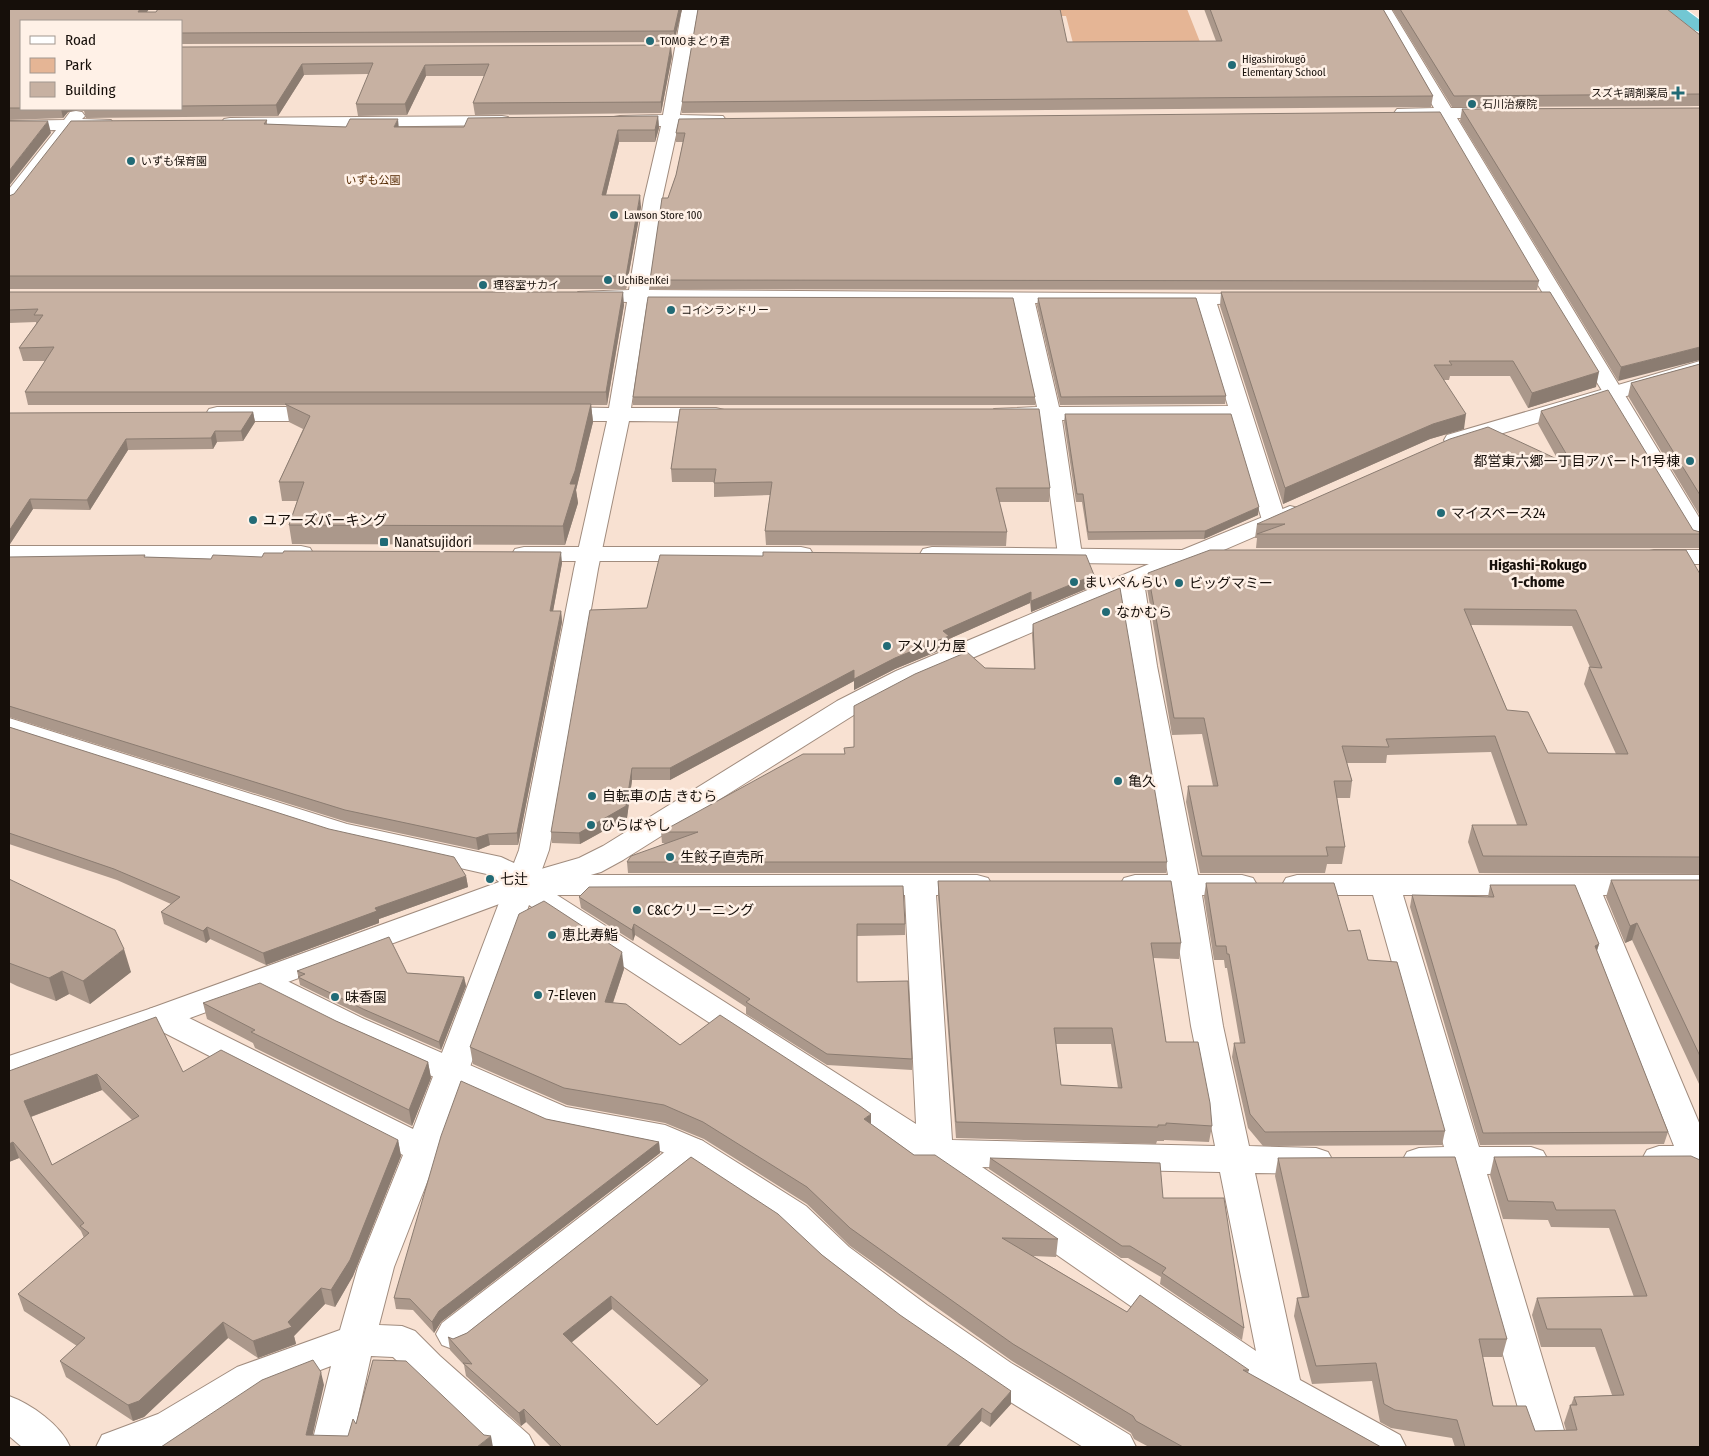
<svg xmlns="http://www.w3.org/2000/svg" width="1709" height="1456" font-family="'Fira Sans Condensed','Noto Sans JP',sans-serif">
<rect width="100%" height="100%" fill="#f8e1d2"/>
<path fill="#e5b595" d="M1041 9H1187L1202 47H1074L1066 16H1043Z"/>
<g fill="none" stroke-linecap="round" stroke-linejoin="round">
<g stroke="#a18c7e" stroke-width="2">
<path id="pedestrian" d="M260 970 271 973 364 1019 566 1107 665 1125 703 1141 806 1206 849 1247 927 1305 1011 1363 1130 1435 1136 1447H1083L983 1385 901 1327 823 1267 780 1226 679 1159 658 1150 548 1128 340 1035 249 989 244 981 249 973Z"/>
</g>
<g stroke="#a18c7e" stroke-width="2">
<g id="minor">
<path d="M682 9H698L680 115 723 116 726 120 723 124 717 125 678 126 662 199 649 290 1264 294 1267 298 1264 302 1217 304 1286 520 1282 525 1274 527 1266 525 1262 520 1232 420H1062L1082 555 1079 560 1070 562 1061 560 1058 555 1040 420 994 419 991 414 994 409 1037 407 1014 303 647 302 631 408H716L724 410 727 415 724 420 716 422 629 421 598 569 549 850 540 875H977L988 878 992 885 988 892 977 895H936L952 1140 1215 1146 1191 1026 1171 895H1135L1124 892 1120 885 1124 878 1135 875H1168L1131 666 1118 582 1122 577 1131 574 1140 577 1144 582 1157 666 1198 875H1242L1253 878 1257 885 1253 892 1242 895H1202L1223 1026 1249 1146 1316 1148 1328 1152 1333 1161 1328 1170 1316 1174 1255 1173 1300 1380 1400 1435 1406 1447H1351L1269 1402 923 1162 529 905 440 1149 394 1267 379 1325 402 1326 415 1331 440 1356 529 1435 535 1447H488L393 1357 371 1356 351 1447H311L331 1366 265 1391 186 1438 162 1447H96L102 1435 158 1414 237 1367 340 1330 358 1267 403 1155 149 1025 144 1017 149 1009 160 1006 171 1009 413 1129 505 887 491 875 332 839 9 735V718L347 824 501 857 514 863 519 850 574 569 607 421H554L546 419 543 414 546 409 554 407 609 408 627 302 578 300 575 296 578 292 629 290 644 199 661 126H620L614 125 611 121 614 117 620 116 663 115ZM1035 303 1197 304 1228 406 1059 407ZM557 895H905L916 1124ZM982 1167 1220 1172 1256 1351Z"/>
<path d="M1377 9H1391L1451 108H1500L1506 109 1509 113 1506 117 1500 118H1457L1700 519V545L1691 543C1657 494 1632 440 1601 389 1546 299 1492 209 1440 118L1397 117 1394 113 1397 109 1434 108Z"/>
<path d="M76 111 82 112 85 116 82 119 111 120 114 124 111 128 74 130 16 205 9 206V189L56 130 9 131V121L64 120 70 112Z"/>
<path d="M502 116 508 117 511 121 508 125 230 128 224 127 221 123 224 119 230 118Z"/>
<path d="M217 407H324L332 409 335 414 332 419 324 421H217L209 419 206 414 209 409Z"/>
<path d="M1654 550H1700V564H1654L1645 562 1642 557 1645 552Z"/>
<path d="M1297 875H1700V895H1603L1700 1125V1179L1688 1175 1686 1172H1659L1647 1168 1642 1159 1647 1150 1659 1146H1674L1573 895H1403L1479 1147H1531L1543 1151 1548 1160 1543 1169 1531 1173 1487 1174 1569 1447H1529L1452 1174H1419L1407 1170 1402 1161 1407 1152 1419 1148 1444 1147 1373 895H1297L1286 892 1282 885 1286 878Z"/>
<path d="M691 1137 703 1141 708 1150 703 1159 468 1345 455 1350 442 1345 436 1334 442 1323 679 1141Z"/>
<path d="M9 1396C31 1404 61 1425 70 1447H22L9 1436Z"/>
</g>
</g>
<g stroke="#a18c7e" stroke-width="2">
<g id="tertiary">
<path d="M1700 361V374L1463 445 1455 447 1447 445 1444 440 1447 435Z"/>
<path d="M1290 506 1298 508 1302 513 1298 518 914 683 857 713 623 860 601 872 532 892 171 1025 9 1081V1056L149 1009 510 878 579 858 603 846 837 701 896 671 1149 564 932 561 923 559 920 554 923 549 932 547 1182 550Z"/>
<path d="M9 546H301L310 548 313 553 310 558 301 560H9Z"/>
<path d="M524 547H801L810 549 813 554 810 559 801 561H524L515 559 512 554 515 549Z"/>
</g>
</g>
<g stroke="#fff" stroke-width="2">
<path id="trunk" d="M1667 9H1685L1700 20V32L1694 30Z"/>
</g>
<use href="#pedestrian" fill="#fff" fill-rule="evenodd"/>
<use href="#minor" fill="#fff" fill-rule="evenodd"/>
<use href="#tertiary" fill="#fff" fill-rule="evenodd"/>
<use href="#trunk" fill="#72c7d3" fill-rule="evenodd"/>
</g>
<g fill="#ab988b" fill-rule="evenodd">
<path d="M9 9H149L147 12H156L158 9H682L674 42 181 44V21H21V109H181V47L672 56 661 113 475 115 473 103 485 76H426L407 115 358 116 356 104 369 74 304 75 278 116 86 118 84 111 76 110 68 112 63 118 9 120Z"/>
<path d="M1204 9H1383L1433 96 1431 107 682 113V102L1067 42 1216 41Z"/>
<path d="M1392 9H1667L1700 35V106L1452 107Z"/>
<path d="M1700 108 1618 381 1460 121 1462 109Z"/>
<path d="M658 116 659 128 655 142H619L606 195 641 207 626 289H9V196L267 120V124L346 127H464Z"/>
<path d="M679 119 1539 281 1537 290 650 289V280L668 198 676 175 683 142H676V133Z"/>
<path d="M9 292 624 305 607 405H591L593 422 576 490 578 503 565 545 292 544 289 525 297 501H282L279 482 303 429 289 422 286 405H28L25 392 45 361H23L19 348 36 324V322L9 323Z"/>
<path d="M1221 292H1550L1596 387 1528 408 1510 376H1450L1449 380H1444L1464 429 1430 439 1283 504 1220 306Z"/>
<path d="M1038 298 1226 396 1225 404 1060 405 1037 306Z"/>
<path d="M1700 364V516L1628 396 1631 383Z"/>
<rect x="633" y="397" width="402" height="8"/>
<path d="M680 409 1050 488 1049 502H999L1007 532 1006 546 766 545 765 531 770 495 714 497V482H672L671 469Z"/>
<path d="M1541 411 1693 530 1700 532V550V548H1256L1257 538H1255L1257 524 1558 460 1538 424Z"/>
<path d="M253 412 255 422 243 441 217 442 213 449 128 450 90 510 33 509 10 544 9 413Z"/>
<path d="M1065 414 1258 515 1204 539 1088 540 1082 502H1076L1064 422Z"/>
<path d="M9 557H145L211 559 262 557 562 563 553 611H561L562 622 518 845H490L478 850 347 822 9 717Z"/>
<path d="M1148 573 1700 574V874L1479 873 1468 842 1472 825H1517L1491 752 1387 755 1386 763H1347L1352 781 1350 798H1337L1345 847 1342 864H1327L1325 873H1200L1186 802 1188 786H1213L1202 734 1172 735 1147 588ZM1471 625 1572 626 1590 667H1589L1584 684 1616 754 1548 753 1507 710Z"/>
<path d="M1093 586 1031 612 1030 603 949 639 948 647 895 669 854 690V681L670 780H632L627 818 580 844 552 843 551 832 647 608Z"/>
<path d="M1033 624 1167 862 1166 873H628L627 862 665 843H662L661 832 845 754 854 747 985 668 1034 669 1032 635Z"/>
<path d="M9 727 466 876 468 887 379 919V923L266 965 210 939 206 943 164 924 161 912 171 904 117 880 9 844Z"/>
<path d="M9 879 131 972 90 1004 69 994 56 1001 17 986 9 982Z"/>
<path d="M1611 880H1700V1086L1632 940 1625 943 1606 897Z"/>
<path d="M938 881 1181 943 1179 959 1153 958 1166 1042 1212 1126 1209 1142 1164 1140V1141H1157L1156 1144 956 1138 938 897ZM1056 1044H1111L1118 1088 1061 1085Z"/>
<path d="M1206 883 1348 931 1368 960 1445 1131 1442 1145 1263 1146 1248 1128 1232 1057 1234 1043H1240L1227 968H1225L1224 960H1214L1204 897Z"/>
<path d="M1490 885 1599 944 1597 951 1668 1132 1664 1144 1480 1145 1410 907 1412 895 1488 897Z"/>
<path d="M579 897 905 924V935L857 936V982L912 1059V1070L827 1065 746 1014V1007L669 957 635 935 633 941 581 908Z"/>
<path d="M624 969 613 1003 680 1045 871 1124 914 1155 1058 1239 1056 1257 1033 1256 1127 1312 1249 1370 1248 1373 1381 1447H1149L1134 1439 1131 1433 1012 1361 850 1246 807 1204 704 1139 665 1123 567 1105 473 1064 470 1047Z"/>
<path d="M297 971 407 973 464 977 466 986 441 1050 365 1017 300 985Z"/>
<path d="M203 1003 336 1021 428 1062 431 1078 412 1126 255 1048 253 1043 207 1019Z"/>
<path d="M9 1071 183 1072 398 1140 401 1156 353 1276 335 1307 325 1304 294 1336 296 1344 258 1358 228 1338 144 1417 133 1421 66 1377 60 1361 77 1346 24 1311 18 1294 84 1238 81 1231 19 1158 9 1162ZM102 1090 132 1120 52 1165 31 1117Z"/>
<path d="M546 1119 659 1142 660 1153 441 1322 434 1333 413 1310 396 1309 394 1298Z"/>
<path d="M691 1157 822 1255 1011 1404 990 1427 981 1421 958 1447H551L526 1422 521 1426 466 1376 464 1365 450 1350 448 1337 453 1339 467 1333ZM612 1309 701 1386 657 1425 571 1342Z"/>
<path d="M1494 1157 1700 1160V1447H1455L1452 1438 1391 1428 1380 1422 1372 1381 1312 1384 1294 1316 1297 1298H1302L1275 1176 1278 1158 1507 1339 1502 1357H1483L1493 1406 1535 1431 1566 1430 1564 1423 1570 1405H1571L1574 1397 1612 1395 1595 1347H1541L1532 1315 1537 1298 1634 1297 1609 1228 1551 1227 1548 1220 1503 1219 1490 1175Z"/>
<path d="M990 1158 1163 1198 1244 1328 1242 1340 1160 1284 1161 1277 1128 1258H1121L989 1169Z"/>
</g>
<g fill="#8b7c71">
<path d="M140 9H149L140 21 138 12Z"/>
<path d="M679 9H682L674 42V31Z"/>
<path d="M671 45 672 56 661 113V102Z"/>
<path d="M302 64 304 75 278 116 276 105Z"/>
<path d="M425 65 426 76 407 115 405 104Z"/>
<path d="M61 109H76V110L68 112 63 118Z"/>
<path d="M658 116 659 128 655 142V130Z"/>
<path d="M398 119 399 130 394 127Z"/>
<path d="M48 121 51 133 9 186V171Z"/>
<path d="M618 130 619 142 603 207 602 195Z"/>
<path d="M640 195 641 207 626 289V276Z"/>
<path d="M623 292 624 305 607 405 606 392Z"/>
<path d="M1700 347V360L1618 381 1621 367Z"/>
<path d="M1599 372 1596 387 1528 408 1532 393Z"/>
<path d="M591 404 593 422 576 490 578 503 565 545 563 526 570 484Z"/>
<path d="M253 412 255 422 243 441 241 431Z"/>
<path d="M1466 414 1464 429 1430 439 1283 504 1285 488 1433 424Z"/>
<path d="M215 431 217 442 213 449 211 438Z"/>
<path d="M126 439 128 450 90 510 87 500Z"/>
<path d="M30 499 33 509 10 544H9V531Z"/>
<path d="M1259 507 1258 515 1204 539 1205 531Z"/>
<path d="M561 552 562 563 551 622 550 611Z"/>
<path d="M1094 575 1093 586 1031 612V601Z"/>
<path d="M1031 592 1030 603 949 639 948 647 895 669 854 690V681L670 780V768L854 670Z"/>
<path d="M561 611 562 622 518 845 517 833Z"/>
<path d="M632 768V780L627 818 580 844 579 833Z"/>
<path d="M488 834 490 845 478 850 476 838Z"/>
<path d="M466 876 468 887 379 919V923L266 965 263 953 375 908Z"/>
<path d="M1637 923 1632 940 1625 943 1630 926Z"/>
<path d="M634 924 635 935 633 941 632 930Z"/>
<path d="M207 927 210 939 206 943 203 931Z"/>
<path d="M1599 944 1595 956V946Z"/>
<path d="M124 949 131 972 90 1004 83 981Z"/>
<path d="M622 952 624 969 607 1020 605 1002Z"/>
<path d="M62 971 69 994 56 1001 49 978Z"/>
<path d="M464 977 466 986 441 1050 439 1042Z"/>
<path d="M428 1062 431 1078 412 1126 409 1110Z"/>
<path d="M97 1074 102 1090 30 1117 24 1101Z"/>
<path d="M871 1114V1131L864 1119Z"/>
<path d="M398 1140 401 1156 353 1276 335 1307 331 1290Z"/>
<path d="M13 1142 19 1158 9 1162V1144Z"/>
<path d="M659 1142 660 1153 441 1322 434 1333 432 1322 439 1311Z"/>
<path d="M321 1288 325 1304 294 1336 296 1344 258 1358 253 1341 288 1322Z"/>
<path d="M611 1296 612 1309 565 1348 563 1334Z"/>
<path d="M223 1322 228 1338 144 1417 133 1421 128 1405Z"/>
<path d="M321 1372 324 1385 310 1447 306 1435Z"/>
<path d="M1011 1391V1404L990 1427 991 1414Z"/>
<path d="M982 1408 981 1421 958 1447H946Z"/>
<path d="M524 1409 526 1422 521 1426 519 1413Z"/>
<path d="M491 1436 493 1447H477Z"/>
</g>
<g fill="#c7b1a2" stroke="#8b7c71" fill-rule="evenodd">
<path d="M9 9H140L138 12H156L158 9H679L674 31 181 33V21H21V108H9Z"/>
<path d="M698 9H1060L1067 42 1222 41 1210 9H1383L1433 96 682 102Z"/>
<path d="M1400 9H1667L1700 35V94L1454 96Z"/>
<path d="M671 45 661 102 473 103 489 64 425 65 405 104H356L373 63 302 64 276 105 181 106V47Z"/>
<path d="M1700 108V347L1621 367 1462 109Z"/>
<path d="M1440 112 1539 281 650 280 662 198H668L676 175 685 133H676L679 119Z"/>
<path d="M658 116 655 130H618L602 195H640L626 276H9V196L14 194 71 121 267 120 264 124 346 127 350 119H398L394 127H464L468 118Z"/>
<path d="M9 121H48L9 171Z"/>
<path d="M9 292H623L606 392H25L54 347 19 348 43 315H34L38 309 9 310Z"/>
<path d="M1221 292H1550L1599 372 1532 393 1513 361H1449L1452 365H1434L1466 414 1433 424 1285 488Z"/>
<path d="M648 297 1013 298 1035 397H633Z"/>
<path d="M1038 298H1196L1226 396 1061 397Z"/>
<path d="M1700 364V495L1631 383Z"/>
<path d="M1608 390 1693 530 1700 532V534H1257L1285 524H1257L1450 439 1488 427 1574 467 1541 411Z"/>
<path d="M285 404H591L575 471 570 484H576L563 526 289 525 304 482H279L310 416Z"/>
<path d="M680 409H1039L1050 488H996L1007 532 765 531 772 482 714 483 716 469H671Z"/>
<path d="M253 412 241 431H215L211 438 126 439 87 500 30 499 9 531V413Z"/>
<path d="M1065 414H1231L1259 507 1205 531 1088 532 1083 494H1077Z"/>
<path d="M1210 550H1686L1700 574V857L1483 856 1472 825H1527L1495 736 1386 739 1389 747 1342 746 1352 781H1334L1345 847H1326L1328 856H1202L1188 786H1218L1204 718H1174L1148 573ZM1464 609 1576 610 1602 668 1589 667 1628 754 1548 753 1528 712 1507 710Z"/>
<path d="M284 551 561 552 550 611H561L517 833 488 834 476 838 345 810 9 706V557L145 555 144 557 211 559 213 555 262 557 264 553H283Z"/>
<path d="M763 552 1086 555 1094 575 1031 601V592L943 631 949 636 895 658 854 679V670L670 768H632L626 806 579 833 551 832 590 610 647 608 660 555 763 556Z"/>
<path d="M1120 588 1167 862H627L631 856 698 832H661L803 754H845L844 748 854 747V706L915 674 967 652 985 668 1035 669 1033 624Z"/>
<path d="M9 727 329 829 454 857 466 876 375 908 377 911 263 953 207 927 203 931 161 912 180 897 114 869 9 833Z"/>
<path d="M9 879 115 930 124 949 83 981 62 971 49 978 9 963Z"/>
<path d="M1611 880H1700V1056L1637 923 1630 926Z"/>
<path d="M938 881H1171L1181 943H1151L1166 1042H1198L1210 1103 1212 1126 1166 1123V1125H1158V1127L956 1122ZM1054 1028H1112L1122 1088 1061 1085Z"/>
<path d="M1206 883H1334L1348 931 1360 930 1368 960 1397 962 1445 1131 1265 1132 1250 1114 1234 1043H1245L1229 954H1227L1226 946H1216Z"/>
<path d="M1490 885H1575L1599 944 1595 946 1668 1132 1483 1133 1412 895 1494 897Z"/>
<path d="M903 886 905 924H857V982L908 981 912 1059 827 1054 746 1002 750 999 669 946 634 924 632 930 579 897 589 887Z"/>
<path d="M544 901 622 952 605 1002 626 1004 680 1045 720 1015 860 1106 871 1114 864 1119 914 1155H935L1058 1239 1002 1238 1127 1312 1140 1295 1249 1370H1243L1381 1447H1183L1136 1421 1133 1416 1013 1344 850 1228 807 1187 703 1122 664 1105 564 1088 470 1047 519 914Z"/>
<path d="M389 937 407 973 464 977 439 1042 363 1009 298 977 305 974 297 971Z"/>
<path d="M260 983 336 1021 428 1062 409 1110 251 1032 255 1030 203 1003Z"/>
<path d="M156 1017 183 1072 221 1050 398 1140 350 1260 331 1290 321 1288 288 1322 292 1327 253 1341 223 1322 139 1401 128 1405 60 1361 85 1338 18 1294 89 1233 80 1226 84 1223 13 1142 9 1144V1071ZM97 1074 139 1116 52 1165 24 1101Z"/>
<path d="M461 1081 546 1119 659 1142 439 1311 432 1322 410 1299 394 1298 441 1136Z"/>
<path d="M1691 1156 1700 1160V1447H1465L1457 1420 1395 1410 1384 1404 1376 1363 1316 1366 1297 1298 1309 1297 1278 1158 1455 1157 1507 1339H1479L1493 1406H1526L1535 1431 1577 1430 1570 1405H1577L1574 1397 1624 1395 1601 1329H1547L1537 1298 1647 1296 1615 1210H1556L1553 1202 1508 1201 1494 1157Z"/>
<path d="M691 1157 778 1214 822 1255 900 1315 1011 1391 991 1414 982 1408 946 1447H562L524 1409 519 1413 463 1363 472 1364 448 1337 453 1339 467 1333ZM611 1296 708 1380 657 1425 563 1334Z"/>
<path d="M990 1158 1160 1163 1163 1198H1224L1244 1328 1162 1273 1166 1268 1130 1246H1122Z"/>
<path d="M313 1360 321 1372 306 1435 348 1436 353 1419 356 1424 373 1360 406 1361 484 1435 491 1436 477 1447H161L262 1380Z"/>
</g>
<g fill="#226b76" stroke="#fff1e7" stroke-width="2">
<circle cx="650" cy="41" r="5"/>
<circle cx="1232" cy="65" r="5"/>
<path d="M1675.5 85.5h5v5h5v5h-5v5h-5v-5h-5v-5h5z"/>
<circle cx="1472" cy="104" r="5"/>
<circle cx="131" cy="161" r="5"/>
<circle cx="614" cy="215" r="5"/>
<circle cx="608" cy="280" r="5"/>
<circle cx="483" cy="285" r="5"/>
<circle cx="671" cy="310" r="5"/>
<circle cx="1690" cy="461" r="5"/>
<circle cx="1441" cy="513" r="5"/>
<circle cx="253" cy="520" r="5"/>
<rect x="379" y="537" width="10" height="10" rx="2.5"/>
<circle cx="1074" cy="582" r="5"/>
<circle cx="1179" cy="583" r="5"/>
<circle cx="1106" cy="612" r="5"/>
<circle cx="887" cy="646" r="5"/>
<circle cx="1118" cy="781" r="5"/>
<circle cx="592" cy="796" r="5"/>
<circle cx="591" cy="825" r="5"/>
<circle cx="670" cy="857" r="5"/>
<circle cx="490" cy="879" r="5"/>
<circle cx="637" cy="910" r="5"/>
<circle cx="552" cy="935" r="5"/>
<circle cx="538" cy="995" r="5"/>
<circle cx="335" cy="997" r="5"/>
</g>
<g text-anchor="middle" stroke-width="5" stroke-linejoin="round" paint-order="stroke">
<g font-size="11" fill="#160f0a" stroke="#fff1e7" text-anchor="start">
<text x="660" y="45">TOMOまどり君</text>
<text x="1242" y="63">Higashirokugō<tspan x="1242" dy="13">Elementary School</tspan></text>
<text x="1668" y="97" text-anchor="end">スズキ調剤薬局</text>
<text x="1482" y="108">石川治療院</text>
<text x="141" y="165">いずも保育園</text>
<text x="624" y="219">Lawson Store 100</text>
<text x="618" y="284">UchiBenKei</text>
<text x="493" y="289">理容室サカイ</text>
<text x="681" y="314">コインランドリー</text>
</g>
<g font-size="11" fill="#542902" stroke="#fff1e7">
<text x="373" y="184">いずも公園</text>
</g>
<g font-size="14" fill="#160f0a" stroke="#fff1e7" text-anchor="start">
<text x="1680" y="466" text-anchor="end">都営東六郷一丁目アパート11号棟</text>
<text x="1451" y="518">マイスペース24</text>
<text x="263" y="525">ユアーズパーキング</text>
<text x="394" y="547">Nanatsujidori</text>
<text x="1084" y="587">まいぺんらい</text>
<text x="1189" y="588">ビッグマミー</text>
<text x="1116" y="617">なかむら</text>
<text x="897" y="651">アメリカ屋</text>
<text x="1128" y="786">亀久</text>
<text x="602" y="801">自転車の店 きむら</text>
<text x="601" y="830">ひらばやし</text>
<text x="680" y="862">生餃子直売所</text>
<text x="500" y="884">七辻</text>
<text x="647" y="915">C&amp;Cクリーニング</text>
<text x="562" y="940">恵比寿鮨</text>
<text x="548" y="1000">7-Eleven</text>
<text x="345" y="1002">味香園</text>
</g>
<g font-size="15" font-weight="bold" fill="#160f0a" stroke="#fff1e7">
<text x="1538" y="570">Higashi-Rokugo<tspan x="1538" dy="17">1-chome</tspan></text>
</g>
</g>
<rect width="1709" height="1456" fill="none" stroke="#160f0a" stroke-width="20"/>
<rect x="20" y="20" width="162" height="90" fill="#fff1e7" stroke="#a2978f"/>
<rect x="30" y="36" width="25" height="8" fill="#ffffff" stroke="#a2978f"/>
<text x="65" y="45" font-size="15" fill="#160f0a">Road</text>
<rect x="30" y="58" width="25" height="15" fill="#e5b595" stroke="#a2978f"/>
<text x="65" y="70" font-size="15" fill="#160f0a">Park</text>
<rect x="30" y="82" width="25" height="15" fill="#c7b1a2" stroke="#a2978f"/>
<text x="65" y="95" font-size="15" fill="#160f0a">Building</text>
</svg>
